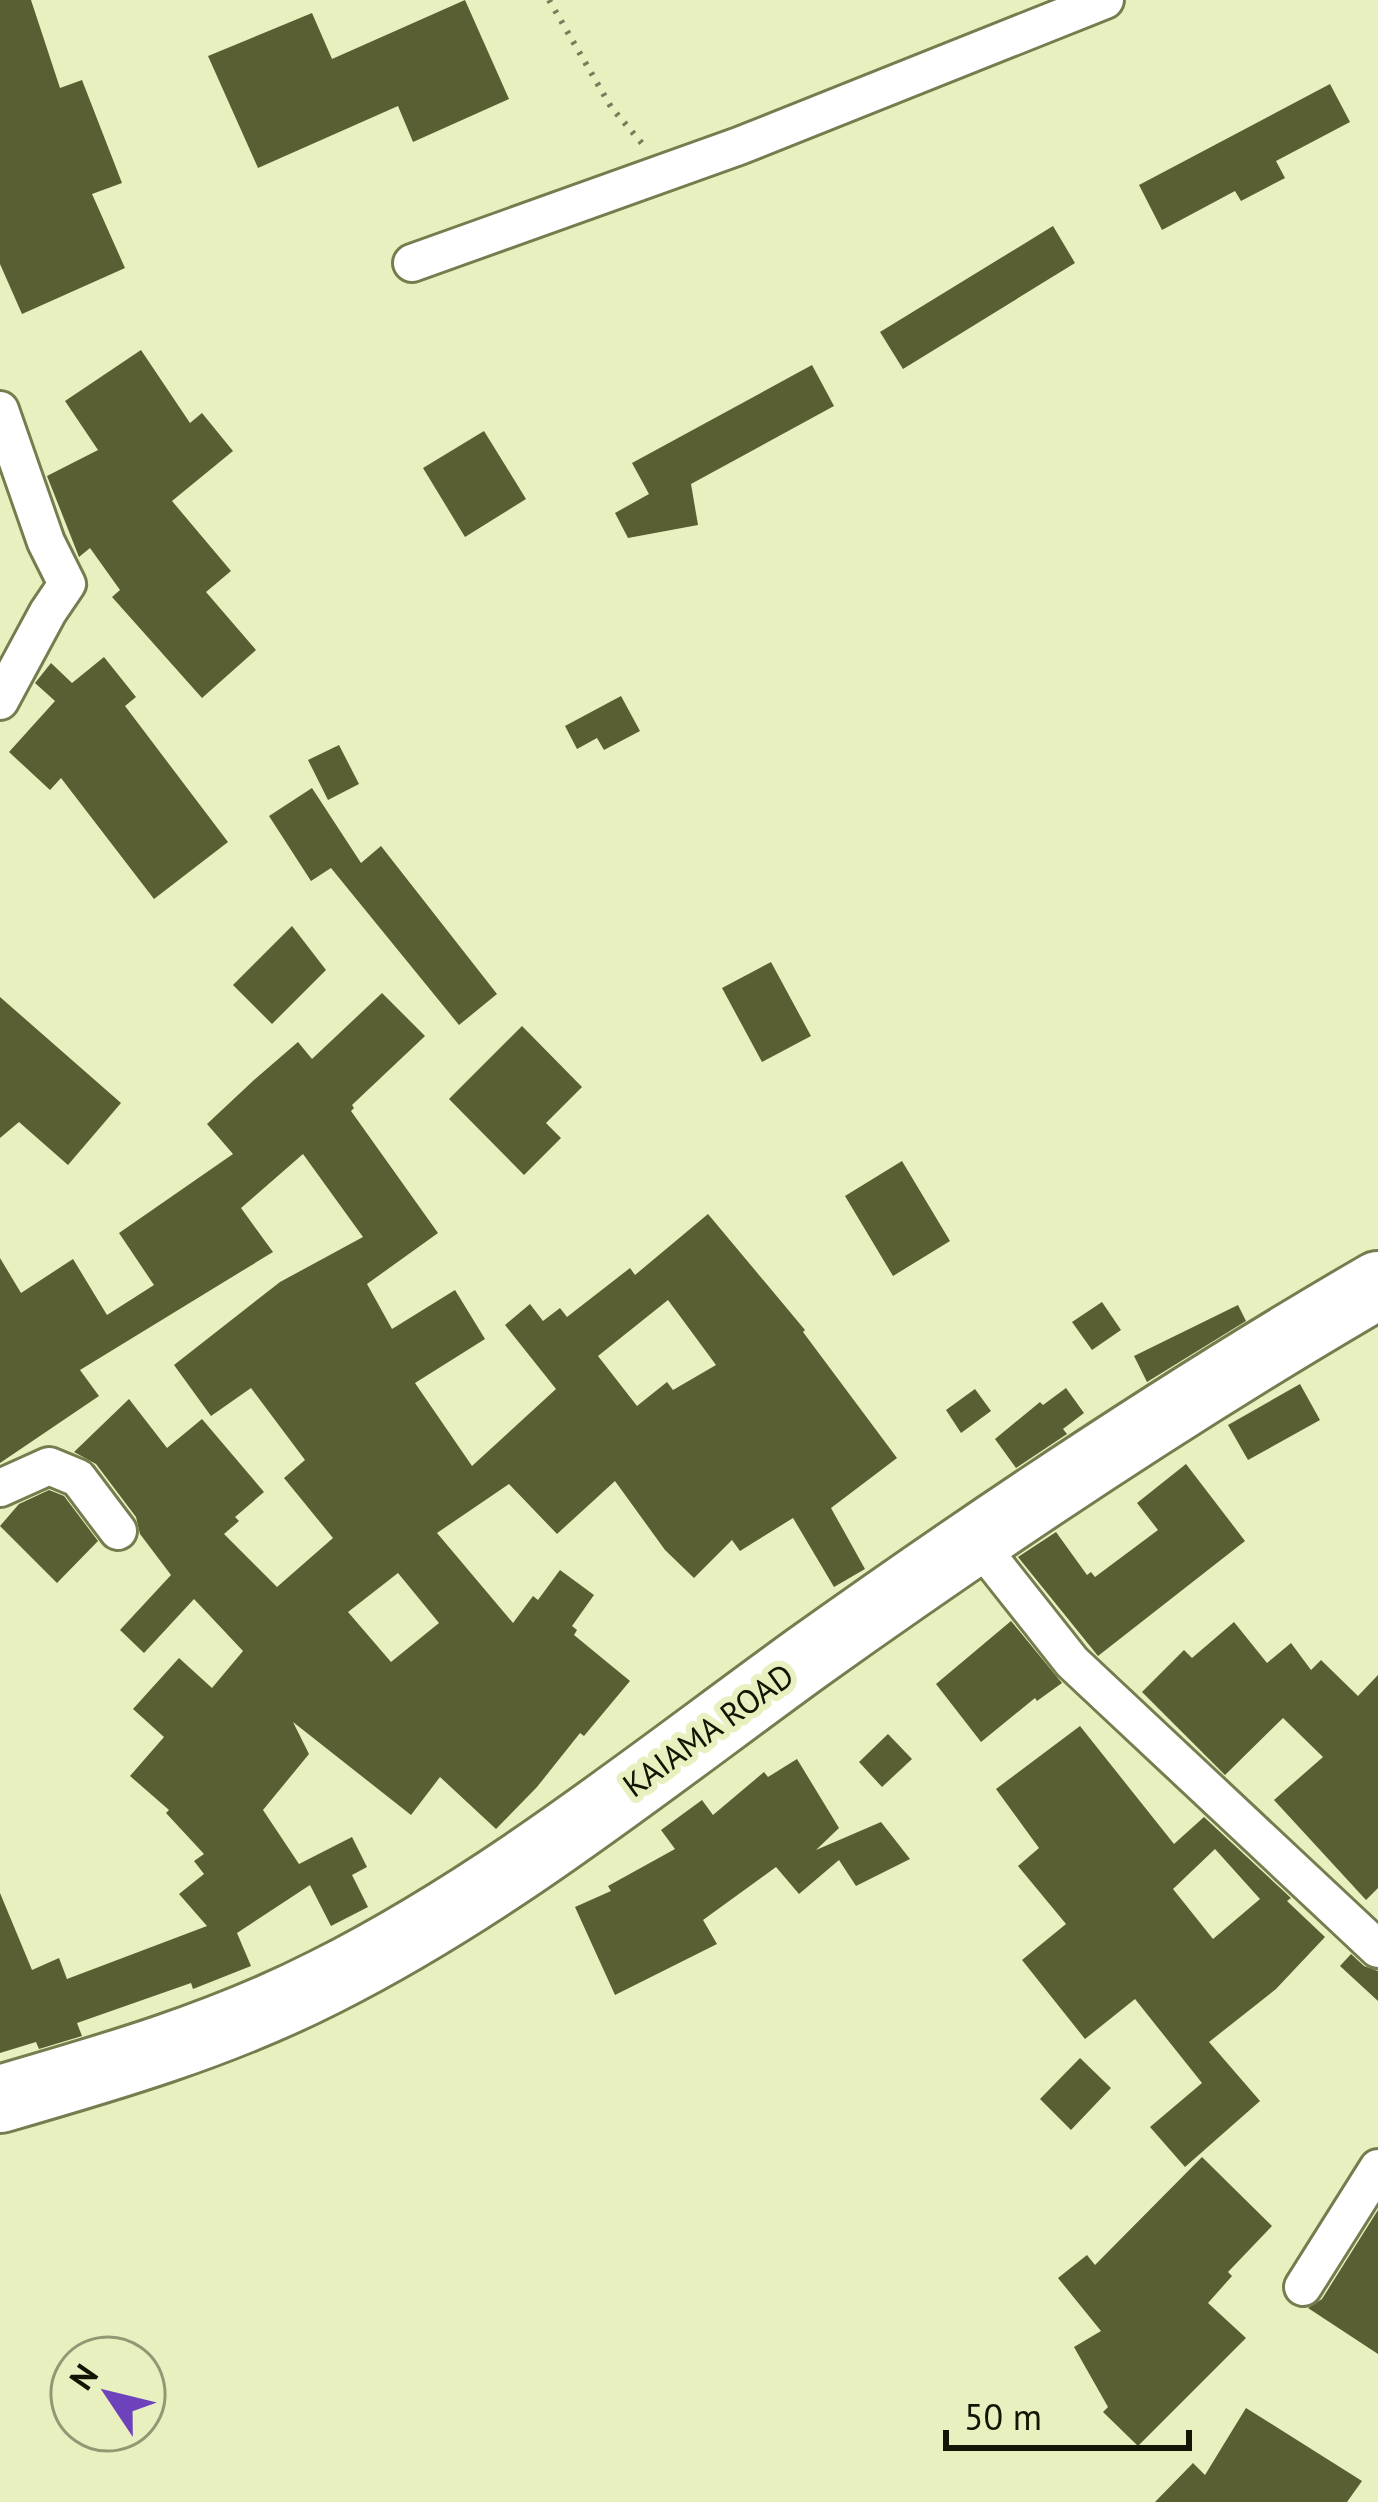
<svg xmlns="http://www.w3.org/2000/svg" width="1378" height="2502" font-family="'PT Sans',sans-serif">
<rect width="100%" height="100%" fill="#e7f0be"/>
<g fill="#595f33" fill-rule="evenodd">
<path d="M0 0H31L60 88 82 80 122 183 92 194 125 268 22 314 0 264Z"/>
<path d="M465 0 509 99 413 142 398 106 258 168 208 56 312 13 332 59Z"/>
<path d="M1330 84 1350 122 1276 161 1285 178 1241 201 1235 191 1162 230 1139 185Z"/>
<path d="M1053 226 1075 263 903 369 880 332Z"/>
<path d="M141 350 190 423 202 413 233 451 172 501 231 571 206 592 256 650 202 698 112 597 120 590 90 548 79 557 47 476 98 450 65 401Z"/>
<path d="M812 365 834 406 691 484 698 525 628 538 615 513 649 494 632 463Z"/>
<path d="M484 431 526 499 465 537 423 468Z"/>
<path d="M104 657 136 697 125 706 228 842 154 899 61 778 50 790 9 752 55 701 35 683 51 663 72 683Z"/>
<path d="M621 696 640 731 604 750 597 738 577 749 565 726Z"/>
<path d="M339 745 359 784 328 800 308 760Z"/>
<path d="M312 788 361 863 381 846 497 994 459 1025 331 868 311 881 269 816Z"/>
<path d="M292 926 326 970 272 1024 233 985Z"/>
<path d="M771 962 811 1036 762 1062 722 988Z"/>
<path d="M382 993 425 1036 352 1105 354 1108 351 1111 438 1233 367 1284 392 1329 455 1290 485 1339 415 1383 472 1466 556 1389 505 1325 530 1304 543 1321 560 1308 567 1317 630 1268 635 1275 708 1214 805 1330 803 1332 897 1458 831 1508 865 1569 834 1587 793 1518 740 1551 732 1540 694 1578 665 1550 615 1481 557 1534 509 1484 437 1533 513 1623 533 1596 538 1600 560 1570 594 1595 572 1626 577 1630 574 1635 630 1681 584 1736 580 1733 537 1787 496 1829 440 1777 411 1815 293 1722 309 1754 263 1810 299 1864 352 1837 367 1867 352 1875 368 1907 331 1926 310 1885 237 1933 251 1966 193 1989 191 1983 77 2023 82 2036 39 2049 36 2042 0 2053V1893L32 1970 59 1958 67 1979 207 1926 179 1894 204 1874 194 1861 204 1854 166 1813 169 1810 130 1776 164 1737 133 1709 179 1658 212 1688 243 1651 194 1599 144 1653 120 1630 171 1575 140 1534 136 1517 96 1464 74 1452 129 1399 167 1448 202 1419 264 1492 235 1517 239 1521 224 1534 277 1587 333 1538 284 1478 305 1460 251 1388 211 1416 174 1365 280 1282 363 1237 303 1154 241 1208 273 1252 80 1370 99 1396 0 1463V1258L21 1293 73 1259 107 1315 154 1285 119 1233 233 1154 207 1124 254 1080 298 1042 312 1059ZM668 1300 716 1365 673 1390 667 1382 637 1406 598 1356ZM398 1573 439 1623 391 1662 348 1612Z"/>
<path d="M0 997 121 1103 68 1165 19 1122 0 1138Z"/>
<path d="M522 1026 582 1087 546 1123 561 1138 524 1175 449 1099Z"/>
<path d="M902 1161 950 1241 893 1276 845 1196Z"/>
<path d="M1102 1302 1121 1330 1092 1350 1072 1322Z"/>
<path d="M1238 1305 1246 1321 1147 1382 1134 1356Z"/>
<path d="M1300 1384 1320 1420 1248 1460 1228 1425Z"/>
<path d="M1066 1388 1084 1413 1063 1429 1067 1434 1016 1468 995 1439 1040 1402 1043 1405Z"/>
<path d="M975 1389 991 1411 961 1433 946 1410Z"/>
<path d="M1186 1464 1245 1541 1098 1656 1018 1557 1056 1532 1087 1575 1091 1572 1095 1577 1158 1530 1137 1503Z"/>
<path d="M49 1490 64 1496 98 1541 57 1583 0 1526 19 1504Z"/>
<path d="M1011 1621 1062 1683 1037 1701 1035 1698 981 1742 936 1684Z"/>
<path d="M1234 1622 1267 1663 1291 1643 1311 1670 1321 1660 1358 1696 1378 1675V1888L1366 1900 1274 1800 1323 1757 1283 1718 1225 1775 1142 1692 1184 1650 1192 1658Z"/>
<path d="M1080 1726 1174 1844 1204 1817 1291 1898 1287 1901 1325 1937 1276 1989 1209 2042 1260 2101 1185 2167 1150 2127 1202 2083 1135 1999 1085 2039 1022 1960 1066 1924 1018 1866 1039 1848 996 1789ZM1215 1849 1260 1899 1213 1939 1173 1889Z"/>
<path d="M888 1734 912 1759 882 1787 859 1762Z"/>
<path d="M797 1759 839 1828 816 1850 881 1822 910 1859 856 1886 839 1860 799 1894 776 1867 703 1920 717 1944 615 1995 575 1907 611 1891 608 1886 675 1849 661 1830 702 1800 713 1815 764 1772 768 1777Z"/>
<path d="M1351 1954 1364 1966 1378 1971V2001L1340 1966Z"/>
<path d="M1080 2058 1111 2088 1071 2130 1040 2099Z"/>
<path d="M1202 2157 1272 2226 1228 2272 1232 2276 1208 2303 1246 2338 1138 2446 1103 2412 1108 2407 1074 2347 1101 2331 1058 2278 1087 2255 1095 2265Z"/>
<path d="M1378 2210V2354L1308 2308 1322 2299Z"/>
<path d="M1246 2408 1362 2481 1347 2502H1155L1193 2463 1205 2475Z"/>
</g>
<g fill="none" stroke-linecap="round" stroke-linejoin="round">
<g stroke="#757c4e" stroke-width="42">
<g id="street">
<path d="M412 263 739 146 1105 0"/>
<path d="M0 410 46 542 67 584 48 612 0 701"/>
<path d="M0 1488 49 1466 78 1478 118 1531"/>
<path d="M977 1542 1072 1662 1378 1949"/>
<path d="M1303 2287 1378 2168"/>
</g>
</g>
<g stroke="#757c4e" stroke-width="72">
<path id="highway" d="M0 2099C111 2067 221 2035 325 1982 498 1895 651 1771 807 1658 992 1526 1182 1399 1378 1285"/>
</g>
<path stroke="#777c5c" stroke-width="6" stroke-dasharray="3 9" stroke-linecap="butt" d="M549 0 611 107 645 147"/>
<use href="#street" stroke="#fff" stroke-width="36"/>
<use href="#highway" stroke="#fff" stroke-width="66"/>
</g>
<g text-anchor="middle" stroke-width="12" stroke-linejoin="round" paint-order="stroke">
<g font-size="33" fill="#131504" stroke="#e7f0be">
<text transform="translate(708 1730) rotate(-36)" y="12">KAIAMA ROAD</text>
</g>
</g>
<g transform="translate(108 2394) rotate(305)"><circle r="57" fill="#e7f0be" stroke="#929874" stroke-width="3"/>
<path d="M0-9L21 45L0 30L-21 45Z" fill="#6e42ba"/>
<text y="-18" font-size="33" font-weight="bold" text-anchor="middle" fill="#131504">N</text>
</g>
<path d="M946 2430v18h243v-18" fill="none" stroke="#131504" stroke-width="6"/>
<text x="964" y="2430" font-size="36" fill="#131504" stroke="#e7f0be" stroke-width="9" paint-order="stroke">50 m</text>
</svg>
